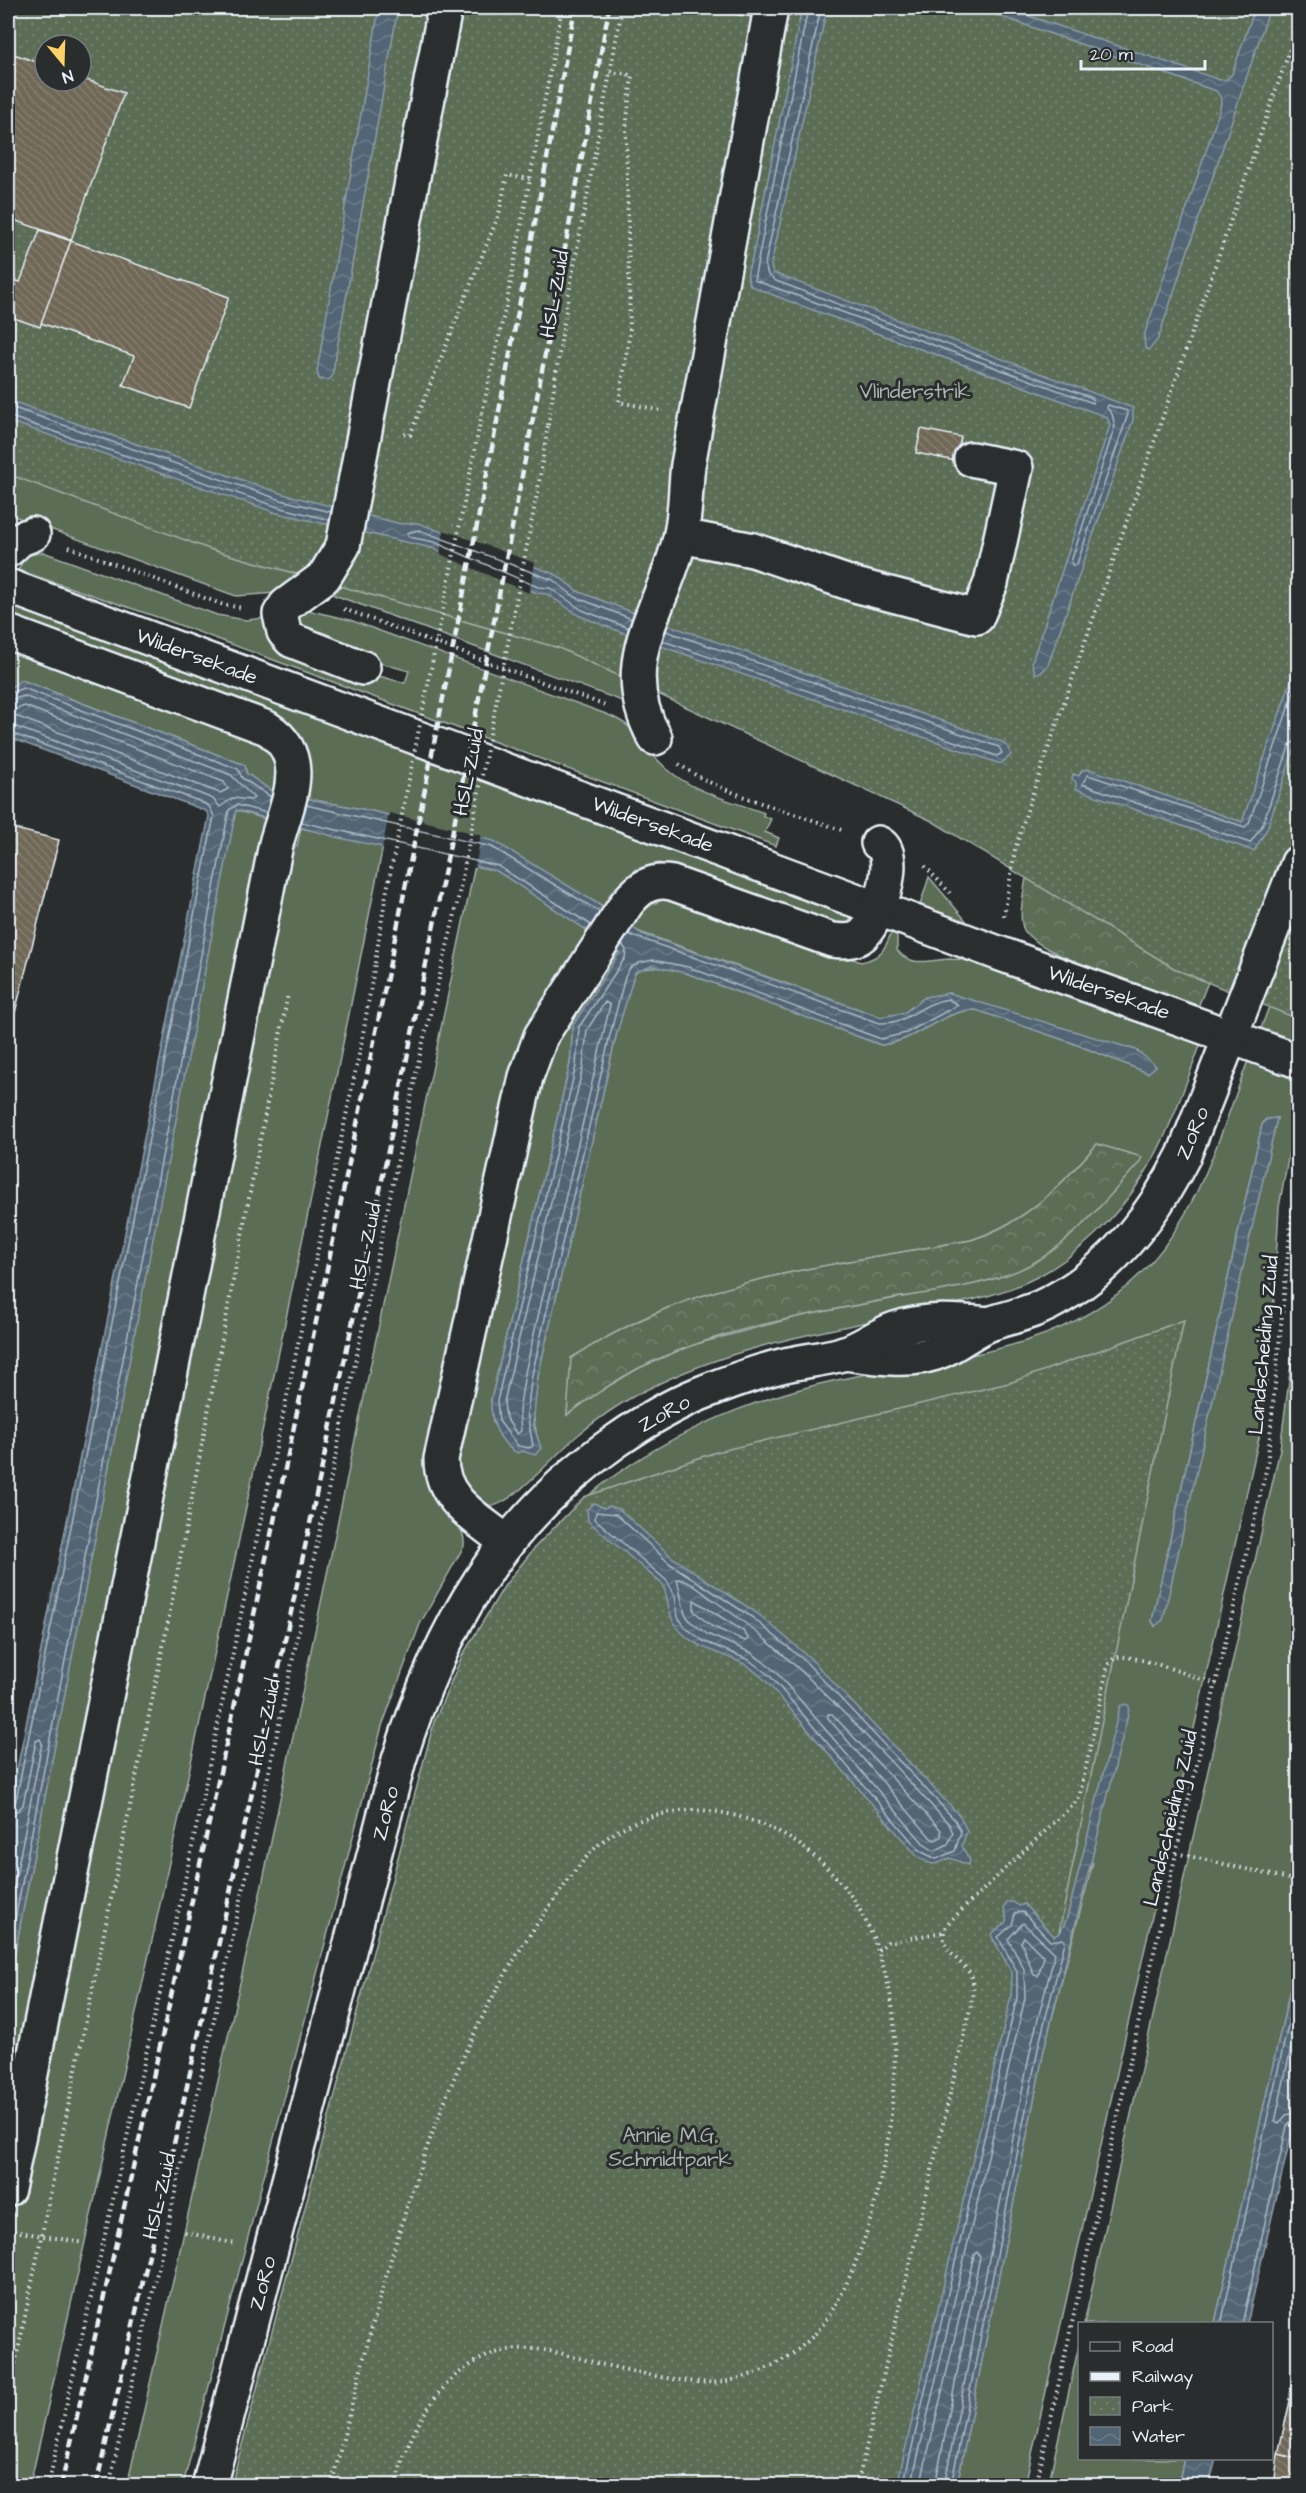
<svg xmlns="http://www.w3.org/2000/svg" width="1306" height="2493" font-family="'Architects Daughter',sans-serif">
<defs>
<pattern id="forest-crowns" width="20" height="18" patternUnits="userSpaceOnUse" patternTransform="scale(1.5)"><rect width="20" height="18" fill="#5b6d57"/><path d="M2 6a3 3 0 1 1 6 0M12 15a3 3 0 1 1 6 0" fill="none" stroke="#738270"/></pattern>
<pattern id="park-dots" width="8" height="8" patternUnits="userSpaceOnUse" patternTransform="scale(1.5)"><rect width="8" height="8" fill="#5b6d57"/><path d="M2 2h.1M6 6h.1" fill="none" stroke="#738270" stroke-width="1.8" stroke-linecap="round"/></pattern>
<pattern id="water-waves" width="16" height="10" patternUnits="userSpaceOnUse" patternTransform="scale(1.5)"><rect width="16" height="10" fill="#526575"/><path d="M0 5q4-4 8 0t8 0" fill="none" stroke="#6b7c89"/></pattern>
<pattern id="building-back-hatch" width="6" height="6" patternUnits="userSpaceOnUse" patternTransform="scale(1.5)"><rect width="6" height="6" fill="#706757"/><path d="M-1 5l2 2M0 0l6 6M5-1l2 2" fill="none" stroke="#847d70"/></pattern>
</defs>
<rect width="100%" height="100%" fill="#2a2d2e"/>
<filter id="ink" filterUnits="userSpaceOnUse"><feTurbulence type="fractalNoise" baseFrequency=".0167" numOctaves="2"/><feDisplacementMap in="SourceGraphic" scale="12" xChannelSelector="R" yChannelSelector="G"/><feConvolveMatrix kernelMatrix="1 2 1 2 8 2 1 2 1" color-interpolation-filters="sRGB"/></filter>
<g filter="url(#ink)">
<g fill="#5b6d57" stroke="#a2afa8" stroke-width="1.5" fill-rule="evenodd">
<path d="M8 421 327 556 276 593 236 596 8 514Z"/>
<path d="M43 552 217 615 246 620 265 618 375 675 405 683 409 671 362 658 308 636 293 618 307 610 350 620 606 714C644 729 640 746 667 769 693 792 732 801 764 813L763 816 771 819 765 832 779 838 776 846 163 619 18 570 26 556Z"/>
<path d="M338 579 629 635 630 704 329 593Z"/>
<path d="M8 604 853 917 843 927 770 904 659 863 637 869 629 875 615 895 611 893 603 907 580 894 372 811 309 799V760L298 736 16 620 8 612Z"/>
<path d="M8 642 275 746 278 783 275 782 273 792 246 773 245 765 22 680 8 689Z"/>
<path d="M235 810 266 819 8 2134V1988Z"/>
<path d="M301 828 383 846C273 1395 154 1940 30 2485L8 2486V2242L274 906 292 846H297Z"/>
<path d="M475 865 497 871 588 930 578 946 581 948 536 1020 434 1492C442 1513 466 1521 464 1546L420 1624 382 1726 183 2485 127 2486 262 1885Z"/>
<path d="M929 877 968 923 920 905Z"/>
<path d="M677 897 861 962C881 958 885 949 892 931L897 933V950C911 968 930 960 949 959 959 959 968 961 978 962L1202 1041C1184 1087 1169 1136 1142 1178 1116 1218 1079 1255 1037 1277 997 1298 951 1304 907 1314 819 1332 731 1347 650 1388 624 1400 600 1417 578 1435 559 1451 512 1505 491 1506 465 1493 461 1483 452 1457L542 1061 619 950 620 955 573 1025 570 1064 491 1400 493 1423 511 1449 538 1443 533 1413 538 1376 616 1036 631 978 640 969 665 967 686 973 881 1045C916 1042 943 1009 977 1010L1070 1042 1148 1073 949 993 920 1001 904 1013 881 1017 631 929C643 908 653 900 677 897ZM1097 1144 982 1282 800 1316 689 1346 639 1368 600 1391 567 1415 572 1358C604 1338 637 1319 673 1306 768 1270 872 1258 971 1240 1027 1222 1060 1187 1097 1144Z"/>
<path d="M1298 928V1045L1260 1031Z"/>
<path d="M1249 1058 1291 1073 1298 1087V1105L1279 1207 1271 1351 1260 1433 1025 2485H957L1045 2045 1093 1862 1063 1927 1054 1936 588 1496C658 1438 748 1399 837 1380 957 1354 1081 1355 1163 1248 1205 1192 1225 1122 1249 1058ZM1277 1118 1155 1626 1152 1621 1262 1125 1265 1120Z"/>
<path d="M1298 1245V1954L1215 2323 1084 2324 1280 1449 1294 1342Z"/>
<path d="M1079 2345 1080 2458 1184 2459 1178 2485 1048 2486Z"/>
</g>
<g fill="url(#forest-crowns)" stroke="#a2afa8" stroke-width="1.5">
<path d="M1031 854 1234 917 1198 1007C1167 995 1033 955 1023 928 1017 911 1028 872 1031 854Z"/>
<path d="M1097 1144 1142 1157 1139 1163C1104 1202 1067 1250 1017 1271 977 1287 931 1292 889 1299 804 1315 717 1329 639 1368 614 1381 590 1398 567 1415L571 1358C604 1338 637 1320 673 1306 768 1270 872 1258 971 1240 1027 1222 1060 1187 1097 1144Z"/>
</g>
<g fill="url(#park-dots)" stroke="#a2afa8" stroke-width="1.5" fill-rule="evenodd">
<path d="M8 8H1298V1019L1177 970 932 821 559 648 212 550 8 474ZM45 45H81V81H45Z"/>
<path d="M1184 1320 946 2485 231 2486 434 1722 462 1656 505 1585 536 1546 584 1497 716 1452 1009 1383Z"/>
</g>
<g fill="url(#water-waves)" stroke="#8e9da9" stroke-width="1.5">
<path d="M379 8H398L332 377 328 380 319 379 317 371Z"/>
<path d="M802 8H827L774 251 771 266 773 273 1133 408V420L1048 665 1041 673H1035L1032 662 1110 425 1107 417 791 302 751 286C743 275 751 265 753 254Z"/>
<path d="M976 8H1005L1220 80 1227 79 1232 74 1255 8H1270L1158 339 1149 350 1145 348 1144 336 1215 124C1218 112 1226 100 1216 91Z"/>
<path d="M8 400 283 494 401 524 418 523 557 575 577 591 637 614 1002 742 1009 748 1011 755 1002 763H998L629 635 580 616 547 594 537 593 432 548 277 513 8 421Z"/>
<path d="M1298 661V738L1267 829 1254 851 1076 789V782L1072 779 1073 774 1079 776 1082 770 1089 769 1242 822Z"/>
<path d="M21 680 245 765 246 773 273 792 372 811 494 841 603 907 642 934 881 1017 904 1013 925 997 949 993 1136 1050 1156 1066 1148 1073 1070 1042 976 1010C943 1009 916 1042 881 1045L686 973 652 966 635 972 616 1036 538 1376 533 1424 541 1448 535 1455 522 1451 518 1453C499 1444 490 1420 491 1400L570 1064 573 1025 620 952 497 871 340 838 236 810 8 1988V1814L209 816 206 811 193 806 8 737V689Z"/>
<path d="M1277 1118 1163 1620 1155 1626 1152 1621 1262 1125 1266 1119Z"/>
<path d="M594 1503 604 1508 610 1506 619 1509 673 1558 757 1613 810 1658 960 1816 967 1831 962 1846 970 1861 968 1865 950 1858C933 1866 933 1867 916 1855L766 1681C759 1675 752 1668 744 1664 719 1652 687 1647 673 1621 668 1611 668 1597 663 1585L588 1521 587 1509Z"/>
<path d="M1126 1704 1129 1706 1128 1715 1045 2045 957 2485H897L1011 1996 1012 1973 991 1935C1002 1923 1011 1926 1004 1908L1007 1902H1013L1019 1906 1024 1904 1054 1936 1060 1933 1067 1918 1120 1706Z"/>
<path d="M1298 1954V2125L1293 2127 1247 2323H1215Z"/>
<path d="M1184 2459H1216L1209 2485H1178Z"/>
</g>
<g fill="#2a2d2e">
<path d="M444 530 535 563 529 593 440 554Z"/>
<path d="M389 813 481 835 475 868 382 849Z"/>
</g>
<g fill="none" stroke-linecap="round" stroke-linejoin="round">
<g stroke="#acb9c4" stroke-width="1.5">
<path d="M808 8 754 280 1093 403 1092 398 776 281 768 275 765 264 821 8"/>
<path d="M1108 405 1127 411 1128 414 1077 564 1073 566 1071 562 1115 426 1112 414 1107 408Z"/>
<path d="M8 406 281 500 331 512"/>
<path d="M8 416 278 507 330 520"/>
<path d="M629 628 582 610 550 588 538 587 434 542 409 537 407 533 419 530 553 580 575 597 632 619"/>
<path d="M663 641 997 756 1002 753 999 747 666 631"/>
<path d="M1298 679 1249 823 1245 827 1088 775 1082 784 1250 843 1262 826 1290 744 1298 740"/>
<path d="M8 694 23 688 238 769 242 778 271 797"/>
<path d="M8 701 24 696 231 775 254 798 251 800 233 798 220 807 213 799 198 793 8 724"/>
<path d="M25 706 224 782 228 789 220 793 13 715V710Z"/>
<path d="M8 732 196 800 209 806 214 816 16 1800 13 1805 8 1806"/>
<path d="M306 805 492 847 600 912"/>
<path d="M301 822 498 866 591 925"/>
<path d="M622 944 626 950 625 958 579 1027 576 1066 497 1401 499 1421 518 1446 530 1448 533 1446 527 1413 532 1375 610 1035 625 977 630 968 639 963 653 960 688 967 881 1039 906 1033 958 1005 948 999C917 1004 911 1024 879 1023L628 934"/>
<path d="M605 1002 610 1005 525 1373 519 1411 521 1431 517 1434 506 1418 504 1402 583 1067 587 1030Z"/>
<path d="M596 1512 616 1514 669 1563 753 1618 806 1662 955 1820 961 1832 955 1851 936 1859 920 1851 770 1676 749 1660 703 1641 686 1628 678 1617 675 1596 667 1581 595 1519Z"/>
<path d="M677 1579C688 1579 702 1592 712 1599 803 1661 874 1745 949 1824L953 1833 948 1844 934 1851 925 1845 775 1671 752 1653 707 1634 691 1622 685 1614Z"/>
<path d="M694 1600 743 1631 749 1639 745 1641 711 1626 694 1611Z"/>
<path d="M828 1714H832L941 1830V1837L935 1840 931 1838 828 1718Z"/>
<path d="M8 1814 17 1811 23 1805 36 1741 40 1739 42 1743 8 1917"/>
<path d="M1024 1937 1044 1957 1038 1976 1034 1975 1021 1942Z"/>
<path d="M8 1956 229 810 237 805 267 813"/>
<path d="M1298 2015 1275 2122 1279 2124 1286 2115 1298 2112"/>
<path d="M1221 2324 1298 1981"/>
<path d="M1242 2324 1287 2126 1290 2122 1298 2120"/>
<path d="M903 2486 1017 1997V1971L998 1937 1012 1925 1015 1913 1023 1912 1050 1941 1063 1939 1065 1942 1039 2044 951 2486"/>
<path d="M911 2486 1025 1998 1024 1969 1008 1939 1023 1923 1055 1953 1032 2042 944 2486"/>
<path d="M920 2486 974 2255 977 2252 980 2256 935 2486"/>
</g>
</g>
<g fill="url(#building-back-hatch)" stroke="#e8f1f8" stroke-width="1.5">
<path d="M715 8H753L752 17 714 10Z"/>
<path d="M8 52 45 65V81H81V78L124 93 71 240 8 218Z"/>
<path d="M40 230 71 241 40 327 8 316V278L20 282Z"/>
<path d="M71 241 229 297 189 408 123 385 134 356 41 323Z"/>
<path d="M921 429 961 437 956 461 916 453Z"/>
<path d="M8 827 59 840 8 1040Z"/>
<path d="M1298 2354V2401L1289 2399Z"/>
<path d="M1289 2399 1298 2401V2459L1278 2454 1290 2401Z"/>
<path d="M1278 2454 1298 2459V2486H1274Z"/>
</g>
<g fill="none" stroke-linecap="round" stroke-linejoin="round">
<g stroke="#e8f1f8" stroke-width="38">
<g id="minor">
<path d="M681 536 753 550 855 585 977 617 991 583 1016 468 971 459"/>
<path d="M8 550 20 539 33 534"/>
<path d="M8 586 998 953 1298 1061"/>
<path d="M8 632 267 728C312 757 287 802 276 844L8 2189"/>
<path d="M363 668 291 640 284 632 280 614 286 605 324 577 343 546 445 8"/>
<path d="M655 738C612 662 663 610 680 538 686 515 685 488 688 465L771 8"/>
<path d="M844 1353C877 1357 913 1364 943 1350 960 1342 975 1329 992 1323 1008 1318 1024 1314 1039 1308 1106 1278 1152 1218 1184 1155L1298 863"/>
<path d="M506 1542C477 1518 441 1500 441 1459L526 1077 541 1036 627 903C640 887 652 879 672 883L832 940C842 941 852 942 860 937 877 926 902 854 878 843"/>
<path d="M209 2486 399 1760C440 1628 501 1521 616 1441 642 1423 669 1406 699 1394 726 1383 756 1372 785 1365 804 1361 823 1359 842 1354 861 1349 877 1335 895 1329 926 1318 958 1321 989 1324"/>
</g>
</g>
<g stroke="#e8f1f8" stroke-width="4" stroke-dasharray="1.5 4.5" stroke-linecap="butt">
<path d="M610 72 632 75 626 129 630 331 619 402 660 410"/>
<path d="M482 413 508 296 562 8"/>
<path d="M548 425 567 303 622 8"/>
<path d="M404 434 410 435 499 214 507 175 530 179"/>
<path d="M69 547 221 604 242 608"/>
<path d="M344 609 604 705"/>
<path d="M679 764C716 793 799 814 844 831"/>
<path d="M925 866 950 893"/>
<path d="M1004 916 1015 850 1029 804 1298 26"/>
<path d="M1176 1853 1298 1881"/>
<path d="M878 1950 888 1942 943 1932"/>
<path d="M8 2230 85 2243"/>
<path d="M185 2232 235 2244"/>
<path d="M8 2399 166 1632 288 994"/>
<path d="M1038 2478 1076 2486"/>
<path d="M48 2486 180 1904 362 1040 375 963"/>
<path d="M109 2486 258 1824 421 1050 440 975"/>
<path d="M331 2486C381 2293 430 2069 549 1907 568 1881 586 1851 614 1833 645 1813 691 1805 728 1814 797 1829 852 1878 876 1945 885 1970 892 1995 894 2021 900 2110 876 2251 823 2324 801 2355 759 2376 722 2382 691 2386 619 2369 586 2360 557 2352 530 2344 499 2352 440 2369 409 2431 395 2486"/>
<path d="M857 2486 973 1997C973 1991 974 1983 972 1977 962 1958 934 1950 947 1924L1079 1799 1108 1665C1111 1661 1114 1657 1119 1657 1139 1655 1196 1678 1217 1684"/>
<path d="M1036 2486 1176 1853 1267 1466 1298 1153"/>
</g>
<use href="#minor" stroke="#2a2d2e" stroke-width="33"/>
<g stroke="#e8f1f8" stroke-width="4.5" stroke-dasharray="9 4.5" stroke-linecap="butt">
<path d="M61 2486C249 1663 422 837 575 8"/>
<path d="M96 2486C286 1664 459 838 609 8"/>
</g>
<g stroke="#e8f1f8" stroke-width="4" stroke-dasharray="1.5 4.5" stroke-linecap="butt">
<path d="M375 963 385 900 482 413"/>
<path d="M440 975 455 914 538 489 548 425"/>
</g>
</g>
</g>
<g text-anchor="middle" stroke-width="6" stroke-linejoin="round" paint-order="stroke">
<g font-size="21" fill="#e8f1f8" stroke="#2a2d2e">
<text transform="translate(554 294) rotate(-80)" y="7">HSL-Zuid</text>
<text transform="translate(197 656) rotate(20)" y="7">Wildersekade</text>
<text transform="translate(468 772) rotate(-79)" y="7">HSL-Zuid</text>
<text transform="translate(653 824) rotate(20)" y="7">Wildersekade</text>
<text transform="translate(1109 992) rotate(19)" y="7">Wildersekade</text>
<text transform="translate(1192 1133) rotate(-67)" y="7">ZoRo</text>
<text transform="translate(365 1246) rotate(-78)" y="7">HSL-Zuid</text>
<text transform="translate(1263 1345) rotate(-85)" y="7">Landscheiding Zuid</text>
<text transform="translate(664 1413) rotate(-29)" y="7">ZoRo</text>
<text transform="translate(264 1722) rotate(-78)" y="7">HSL-Zuid</text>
<text transform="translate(385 1813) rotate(-75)" y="7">ZoRo</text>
<text transform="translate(1170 1818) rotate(-77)" y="7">Landscheiding Zuid</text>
<text transform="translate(159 2196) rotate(-77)" y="7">HSL-Zuid</text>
<text transform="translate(262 2283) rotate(-75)" y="7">ZoRo</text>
</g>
<g font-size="21" fill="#a9b6b0" stroke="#2a2d2e">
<text x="915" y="398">Vlinderstrik</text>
<text x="670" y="2142">Annie M.G.<tspan x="670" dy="24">Schmidtpark</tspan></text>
</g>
</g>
<rect width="1306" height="2493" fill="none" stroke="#2a2d2e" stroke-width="30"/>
<rect x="15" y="15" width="1276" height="2463" fill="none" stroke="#e8f1f8" stroke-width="2" filter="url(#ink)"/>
<rect x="1078" y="2322" width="195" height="138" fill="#2a2d2e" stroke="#767b7f" stroke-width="1.5"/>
<rect x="1090" y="2342" width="30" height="9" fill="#2a2d2e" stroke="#767b7f" stroke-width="1.5"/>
<text x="1132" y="2352" font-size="18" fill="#e8f1f8">Road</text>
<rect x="1090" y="2372" width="30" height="9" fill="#e8f1f8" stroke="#767b7f" stroke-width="1.5"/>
<text x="1132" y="2382" font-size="18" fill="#e8f1f8">Railway</text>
<rect x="1090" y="2397" width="30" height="18" fill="url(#park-dots)" stroke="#767b7f" stroke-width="1.5"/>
<text x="1132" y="2412" font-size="18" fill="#e8f1f8">Park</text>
<rect x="1090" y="2427" width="30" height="18" fill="url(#water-waves)" stroke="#767b7f" stroke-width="1.5"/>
<text x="1132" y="2442" font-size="18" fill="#e8f1f8">Water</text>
<g transform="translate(63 63) rotate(161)"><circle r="28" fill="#2a2d2e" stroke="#767b7f" stroke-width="1.5"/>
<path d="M0-4.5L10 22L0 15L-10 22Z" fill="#ffd166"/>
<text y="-9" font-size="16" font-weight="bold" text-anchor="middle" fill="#e8f1f8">N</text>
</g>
<path d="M1081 60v9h124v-9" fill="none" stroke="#e8f1f8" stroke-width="3"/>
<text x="1090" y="60" font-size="18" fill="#e8f1f8" stroke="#2a2d2e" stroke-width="4.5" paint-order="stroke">20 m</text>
</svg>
